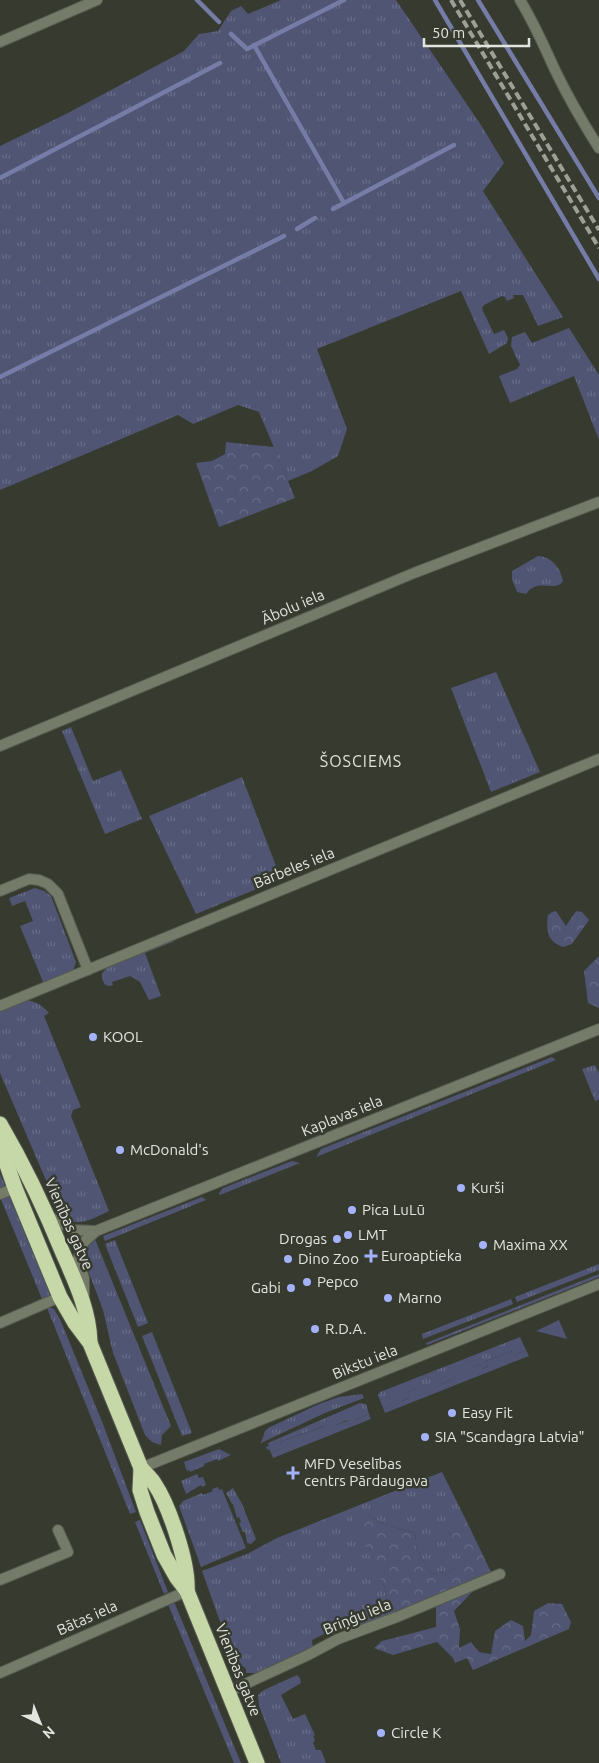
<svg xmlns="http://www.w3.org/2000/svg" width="599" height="1763" font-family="Ubuntu,sans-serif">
<defs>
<pattern id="grass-tufts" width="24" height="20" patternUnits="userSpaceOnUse" patternTransform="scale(1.25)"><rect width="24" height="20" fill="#4f5573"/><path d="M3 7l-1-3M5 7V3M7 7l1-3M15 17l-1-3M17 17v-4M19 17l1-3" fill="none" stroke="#686d86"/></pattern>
<pattern id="forest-crowns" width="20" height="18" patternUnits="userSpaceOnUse" patternTransform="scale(1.25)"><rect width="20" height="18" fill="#4f5573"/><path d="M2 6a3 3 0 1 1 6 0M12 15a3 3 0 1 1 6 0" fill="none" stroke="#686d86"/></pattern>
</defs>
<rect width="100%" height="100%" fill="#363a2f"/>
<g fill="url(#grass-tufts)">
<path d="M281 0H396L481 125 504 163 483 191 563 317 538 326 523 295H513L514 298 507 301 505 297 502 296 484 305 482 307 483 311 494 334 504 330 508 338 507 343 489 354 461 291 317 349 347 429 338 456 312 471 288 481 259 412 238 405 193 424 178 415 0 490V146L68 113 184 51 199 34 218 31 231 11 241 6 248 14Z"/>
<path d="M569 328 599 375V440L574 376 510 403 499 376 517 369 520 365 511 346 512 337 525 332 532 343Z"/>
<path d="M538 556C552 557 560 567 563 581 556 593 538 577 526 594L517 592 512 579V571Z"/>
<path d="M496 672 540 772 491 792 451 688Z"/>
<path d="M71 727 93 781 121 770 142 819 105 834 62 731Z"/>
<path d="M242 777 281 879 196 914 149 816Z"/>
<path d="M35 888 44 891 51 896 76 962 73 971 43 982 20 926 33 921 25 901 12 906 9 898Z"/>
<path d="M175 941 145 953 161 996 149 1000 140 982 130 976 112 982 113 985C105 989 101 980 102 973L107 968 164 942Z"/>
<path d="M26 1000C37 1002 42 1005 49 1013L44 1016 81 1107 73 1110 71 1116 109 1211C96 1217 78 1229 64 1217 60 1212 57 1205 54 1199L0 1073V1011Z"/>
<path d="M552 1057 556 1060 316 1157 321 1149Z"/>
<path d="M595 1065 599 1073V1100L595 1101 582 1069Z"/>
<path d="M292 1161 300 1163 220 1195 219 1193 223 1188Z"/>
<path d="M0 1174 50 1292 49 1296 42 1299 0 1197Z"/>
<path d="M202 1197 206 1200 105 1241 103 1236Z"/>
<path d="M95 1239 171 1426 162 1435 161 1445 152 1442 145 1435 113 1353 103 1310 86 1265 85 1253 88 1247Z"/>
<path d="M115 1240 148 1323 138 1327 105 1244Z"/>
<path d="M599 1264V1270L517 1302 515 1297Z"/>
<path d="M599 1274V1277L427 1345 426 1343Z"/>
<path d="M511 1299 513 1304 423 1339 422 1334Z"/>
<path d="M47 1308H51L54 1309 60 1319 103 1424 136 1512 130 1514Z"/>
<path d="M152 1332 192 1433 182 1436 142 1336Z"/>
<path d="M520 1337 526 1350 515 1355 513 1351 486 1361 488 1366 482 1369 480 1364 454 1374 455 1378 442 1384 440 1381 407 1392 409 1398 383 1408 378 1395 380 1392Z"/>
<path d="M362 1394 364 1398 325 1413 261 1443 265 1431 268 1428 319 1404 339 1397Z"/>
<path d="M360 1403 366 1404 369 1414 356 1420 354 1415 348 1420 326 1429 324 1426 280 1442 283 1448 271 1453 269 1449 267 1450 266 1447 269 1446 268 1443Z"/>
<path d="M219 1449 231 1455 218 1461 217 1459 204 1464V1466L190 1472 189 1470 187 1471 184 1462Z"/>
<path d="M442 1472 467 1522 449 1532 469 1564 447 1572 431 1574 417 1550 415 1533 386 1525 368 1515 377 1570 386 1590 385 1598 374 1624 352 1629H334L312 1640 313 1650 256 1673H246V1669L233 1658 202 1571 247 1554 277 1538Z"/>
<path d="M197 1474 199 1478 203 1477 206 1485 202 1487 201 1485 186 1494 181 1481Z"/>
<path d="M218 1487 219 1490 222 1489 246 1548 201 1567 179 1506 183 1501 202 1493 203 1495 213 1491 212 1489Z"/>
<path d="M233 1488 242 1504 256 1539 251 1544 247 1543 245 1532H243L239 1523 241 1522 239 1517 237 1518 233 1504H232L226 1493Z"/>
<path d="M140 1520 168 1592 164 1594 135 1522Z"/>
<path d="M171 1601 175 1604 241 1763H234L167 1602Z"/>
<path d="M297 1675 300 1678 301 1683 281 1695 293 1719 305 1714 315 1735 313 1736 315 1740 313 1743 316 1750H321L326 1763H281L259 1706 258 1695 264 1690Z"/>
</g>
<g fill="url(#forest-crowns)">
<path d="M226 442 274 447 295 498 219 527 196 463 212 461 225 454Z"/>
<path d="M556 911 566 926 576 911 582 912 589 920 572 944 563 947C547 941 546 931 548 915L552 912Z"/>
<path d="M599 956V1008L588 1003 584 971Z"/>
<path d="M368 1515 386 1525 415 1533 417 1550 431 1574 447 1572 468 1564 456 1552 449 1531 467 1522 491 1572 454 1611 460 1629 459 1648 471 1642 479 1652 491 1654 495 1631 511 1620 523 1626 525 1641 531 1635 534 1611 548 1603 562 1604 571 1622 569 1629 473 1670 467 1658 455 1663 453 1658 437 1642 393 1655 374 1648 382 1641 436 1627V1597L374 1624 365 1618 363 1611 385 1598 386 1590 351 1516Z"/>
</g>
<g fill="#4f5573">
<path d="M559 1320 567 1339 536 1331Z"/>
<path d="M526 1350 529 1356 385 1413 383 1408 392 1404V1403L401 1399 402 1401 409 1398 407 1392 440 1380 442 1384 455 1378 453 1374 480 1364 483 1369 488 1366 486 1361 513 1351 515 1355Z"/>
<path d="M354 1414 356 1420 369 1414 371 1419 273 1458 271 1453 282 1448 280 1442 325 1426 326 1428 348 1421 347 1417Z"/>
</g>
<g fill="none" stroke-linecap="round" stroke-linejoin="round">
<g stroke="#757da7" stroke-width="4.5">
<path d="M197 0 219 22"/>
<path d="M435 0 599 279"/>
<path d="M478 0 599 198"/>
<path d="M231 34 247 49 344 0"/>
<path d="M254 45 344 203"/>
<path d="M0 178 220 63"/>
<path d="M333 209 454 145"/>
<path d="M297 229 315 218"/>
<path d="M0 377 284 236"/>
</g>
<g stroke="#55594e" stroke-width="12">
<g id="street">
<path d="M520 0C534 23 544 46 555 70 568 97 583 123 599 148"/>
<path d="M0 42 97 0"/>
<path d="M0 746 414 573 599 502"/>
<path d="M0 891 29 879 39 880 48 884 58 894 88 970"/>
<path d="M0 1006 599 759"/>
<path d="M0 1194 15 1188"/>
<path d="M48 1216 73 1230 96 1231"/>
<path d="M84 1296V1278L78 1259 84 1242 96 1231 599 1029"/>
<path d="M0 1323 60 1297"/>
<path d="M141 1468 599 1284"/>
<path d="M0 1580 68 1552 58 1530"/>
<path d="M0 1673 187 1591"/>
<path d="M228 1692 308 1655 338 1639 397 1617 500 1574"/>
</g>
</g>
<g stroke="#55594e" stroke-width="17">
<g id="highway">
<path d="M0 1124C24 1165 44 1207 62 1251 75 1281 89 1309 90 1342"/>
<path d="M0 1145 15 1188 60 1297 75 1323 90 1343 141 1468C145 1473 151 1478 154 1483 169 1505 189 1564 187 1591"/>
<path d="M141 1468 140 1490 147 1512 164 1555 177 1578 187 1591 257 1763"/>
</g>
</g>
<use href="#street" stroke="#747b68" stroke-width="10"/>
<use href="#highway" stroke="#c6d7a8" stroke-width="15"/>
<g stroke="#9ca097" stroke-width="4" stroke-dasharray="8 4" stroke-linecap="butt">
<path d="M451 0 599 248"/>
<path d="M460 0 599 230"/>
</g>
</g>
<g fill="#a4b2fc" stroke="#363a2f" stroke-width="2">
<circle cx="93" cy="1037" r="5"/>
<circle cx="120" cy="1150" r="5"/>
<circle cx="461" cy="1188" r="5"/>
<circle cx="352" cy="1210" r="5"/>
<circle cx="348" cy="1235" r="5"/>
<circle cx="337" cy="1239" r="5"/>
<circle cx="483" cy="1245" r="5"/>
<path d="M368.5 1248.5h5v5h5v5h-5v5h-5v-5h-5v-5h5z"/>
<circle cx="288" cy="1259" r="5"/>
<circle cx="307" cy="1282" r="5"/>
<circle cx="291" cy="1288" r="5"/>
<circle cx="388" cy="1298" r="5"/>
<circle cx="315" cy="1329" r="5"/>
<circle cx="452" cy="1413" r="5"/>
<circle cx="425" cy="1437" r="5"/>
<path d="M290.5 1465.5h5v5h5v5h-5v5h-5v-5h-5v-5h5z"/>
<circle cx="381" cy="1733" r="5"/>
</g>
<g text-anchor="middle" stroke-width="5" stroke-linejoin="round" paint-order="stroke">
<g font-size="15" fill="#e2e5de" stroke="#363a2f">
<text transform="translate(293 607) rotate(-23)" y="5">Ābolu iela</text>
<text transform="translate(294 868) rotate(-22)" y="5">Bārbeles iela</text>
<text transform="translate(342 1116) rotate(-22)" y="5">Kaplavas iela</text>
<text transform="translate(69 1224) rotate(66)" y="5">Vienības gatve</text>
<text transform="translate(365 1362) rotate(-22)" y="5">Bikstu iela</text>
<text transform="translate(357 1617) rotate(-22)" y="5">Briņģu iela</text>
<text transform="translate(87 1618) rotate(-24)" y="5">Bātas iela</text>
<text transform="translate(238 1670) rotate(68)" y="5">Vienības gatve</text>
</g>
<g font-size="15" fill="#e2e5de" stroke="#363a2f" text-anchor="start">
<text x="103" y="1042">KOOL</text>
<text x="130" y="1155">McDonald's</text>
<text x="471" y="1193">Kurši</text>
<text x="362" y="1215">Pica LuLū</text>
<text x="358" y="1240">LMT</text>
<text x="327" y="1244" text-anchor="end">Drogas</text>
<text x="493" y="1250">Maxima XX</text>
<text x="381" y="1261">Euroaptieka</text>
<text x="298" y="1264">Dino Zoo</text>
<text x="317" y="1287">Pepco</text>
<text x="281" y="1293" text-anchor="end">Gabi</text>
<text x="398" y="1303">Marno</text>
<text x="325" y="1334">R.D.A.</text>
<text x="462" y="1418">Easy Fit</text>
<text x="435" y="1442">SIA "Scandagra Latvia"</text>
<text x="304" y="1469">MFD Veselības<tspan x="304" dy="17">centrs Pārdaugava</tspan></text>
<text x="391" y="1738">Circle K</text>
</g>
<g font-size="16" letter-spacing="1" fill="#dee3d5" stroke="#363a2f">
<text x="361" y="767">ŠOSCIEMS</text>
</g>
</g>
<g transform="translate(40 1723) rotate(137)" stroke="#363a2f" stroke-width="4" paint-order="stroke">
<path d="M0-4L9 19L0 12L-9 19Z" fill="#e2e5de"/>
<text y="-8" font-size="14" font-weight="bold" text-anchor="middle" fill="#e2e5de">N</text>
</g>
<path d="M424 38v8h105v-8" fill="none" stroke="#e2e5de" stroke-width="2.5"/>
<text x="432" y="38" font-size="15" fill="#e2e5de" stroke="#363a2f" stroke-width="4" paint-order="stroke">50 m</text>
</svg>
